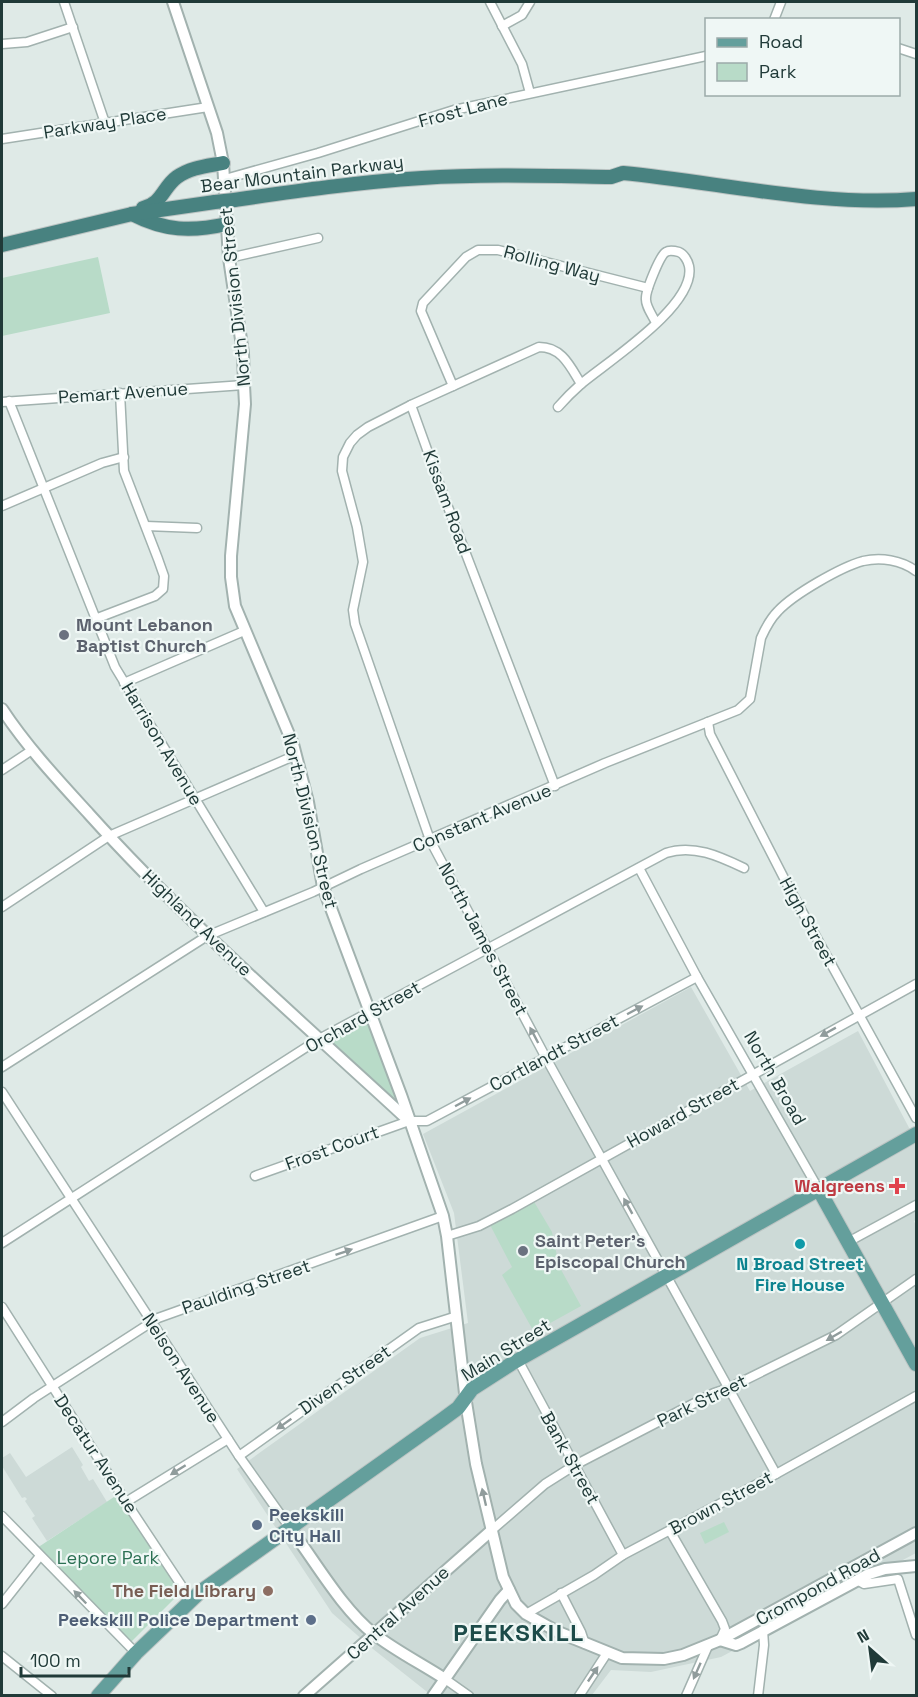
<svg xmlns="http://www.w3.org/2000/svg" width="918" height="1697" font-family="'Space Grotesk',sans-serif">
<rect width="100%" height="100%" fill="#dfeae7"/>
<g fill="#cddad7">
<path d="M691 987 750 1091 858 1031 916 1141V1220L914 1221 916 1226V1553L721 1657 651 1672 611 1670 592 1695H431L373 1649 332 1613 237 1469 420 1338 468 1323 454 1213 423 1134Z"/>
<path d="M72 1447 83 1465 81 1467 89 1481 93 1479 107 1502 47 1541 32 1518 35 1516 25 1501 27 1499 25 1497 22 1498 2 1466V1458L10 1453 26 1477Z"/>
</g>
<g fill="#b8dbc8">
<path d="M98 257 110 313 2 336V278Z"/>
<path d="M363 1023 369 1025 397 1100 394 1101 332 1043 334 1039Z"/>
<path d="M533 1200 552 1232 559 1266 581 1306 534 1332 502 1275 512 1267 488 1221Z"/>
<path d="M120 1493 184 1589 128 1645 34 1550Z"/>
<path d="M724 1522 729 1532 705 1544 700 1533Z"/>
</g>
<g fill="none" stroke-linecap="round" stroke-linejoin="round">
<g stroke="#a2b2af" stroke-width="11">
<g id="minor">
<path d="M64 2 105 123"/>
<path d="M490 2 522 64 530 93"/>
<path d="M774 20 781 2"/>
<path d="M502 26 522 15 530 2"/>
<path d="M2 44 27 42 73 27"/>
<path d="M898 48 916 54"/>
<path d="M2 139 208 107"/>
<path d="M225 179 318 153 454 110 706 56"/>
<path d="M229 258 318 238"/>
<path d="M581 384C570 366 562 347 539 347L411 405 368 427 357 435 350 443 343 457 342 471 357 527 363 562 353 610 355 624 430 840 546 1058 776 1474"/>
<path d="M453 386 421 311 423 303 466 257 478 250H498L648 288"/>
<path d="M9 401 115 667 264 912"/>
<path d="M2 402 244 385"/>
<path d="M411 405 443 494 555 786"/>
<path d="M558 407C565 399 573 391 581 384 607 362 697 305 689 266 688 261 684 254 679 252 675 251 669 250 666 252 660 255 646 290 646 298 645 306 653 316 656 323"/>
<path d="M2 506 102 463 124 457"/>
<path d="M146 526 197 528"/>
<path d="M95 619 155 596 163 589 164 576 158 559 124 471 120 393"/>
<path d="M124 683 244 631"/>
<path d="M708 722 710 734 787 884 916 1118"/>
<path d="M2 770 32 750"/>
<path d="M639 868 697 977 819 1190"/>
<path d="M2 907 109 836 296 755"/>
<path d="M2 1067 207 936 313 892 361 869 605 763 738 710 750 699 761 638C765 629 771 618 778 611 794 594 841 567 863 561 881 557 901 560 916 571"/>
<path d="M2 1092 239 1456 290 1528"/>
<path d="M255 1176 409 1121H427L697 977"/>
<path d="M447 1236 479 1226 512 1209 916 984"/>
<path d="M848 1242 916 1205"/>
<path d="M2 1243 319 1039 666 853C693 844 719 856 744 868"/>
<path d="M2 1307 126 1502 191 1600"/>
<path d="M518 1360 623 1555"/>
<path d="M2 1422 34 1398 158 1318 443 1216"/>
<path d="M239 1456 419 1328 457 1316"/>
<path d="M126 1502 228 1439"/>
<path d="M2 1516 136 1653"/>
<path d="M492 1530 545 1484 575 1465 714 1393 729 1388 836 1335 916 1279"/>
<path d="M670 1531 722 1621 725 1629 720 1640"/>
<path d="M857 1580 864 1584 898 1579 916 1635"/>
<path d="M561 1593 581 1632 585 1644"/>
<path d="M2 1604 40 1556"/>
<path d="M526 1614 594 1575 623 1555 776 1474 916 1396"/>
<path d="M2 1656 52 1696"/>
<path d="M445 1679 469 1696"/>
<path d="M579 1696 607 1653"/>
<path d="M686 1696 708 1646"/>
<path d="M758 1696 764 1645 763 1630"/>
</g>
</g>
<g stroke="#a2b2af" stroke-width="14">
<g id="tertiary">
<path d="M173 2 217 133 223 163 229 258 243 353 244 385 245 404 231 556V577L235 606 293 744 308 802 323 887 401 1095 443 1216 447 1236 466 1402 476 1464 503 1577 516 1604 526 1614 558 1632 622 1658 664 1659 683 1655 720 1640 916 1533"/>
<path d="M2 709C27 747 58 780 89 814 188 924 300 1020 408 1120"/>
<path d="M462 1368 473 1375 487 1380"/>
<path d="M290 1528C315 1561 342 1609 374 1634 396 1651 422 1664 445 1679"/>
<path d="M720 1640 736 1645 741 1643 869 1574 885 1569 916 1566"/>
<path d="M304 1696 492 1530"/>
<path d="M433 1696 500 1600 509 1590"/>
</g>
</g>
<g stroke="#bcc4c3" stroke-width="16">
<g id="primary">
<path d="M819 1190 916 1364"/>
<path d="M98 1696 136 1653 200 1592 443 1419 458 1408 472 1389 511 1364 916 1134"/>
</g>
</g>
<g stroke="#bcc4c3" stroke-width="16">
<g id="trunk">
<path d="M234 200C296 191 359 182 422 178 484 174 548 176 611 177L623 173C718 182 821 207 916 199"/>
<path d="M143 208C162 204 163 187 177 177 191 167 208 166 223 163"/>
<path d="M132 214C165 231 191 232 227 224"/>
<path d="M2 245 132 214 215 202"/>
</g>
</g>
<use href="#minor" stroke="#fff" stroke-width="8"/>
<use href="#tertiary" stroke="#fff" stroke-width="10"/>
<use href="#primary" stroke="#649f9c" stroke-width="14"/>
<use href="#trunk" stroke="#488280" stroke-width="14"/>
<g stroke="#bcc4c3" stroke-width="16" stroke-linecap="butt">
<path id="trunk-bridge" d="M215 202 234 200"/>
</g>
<use href="#trunk-bridge" stroke="#488280" stroke-width="14"/>
</g>
<defs><path id="oneway-solid" d="M-6-.8H1V-3.2L6.5 0L1 3.2V.8H-6Z" transform="scale(1.5)"/></defs>
<g fill="#909c9c">
<use href="#oneway-solid" transform="translate(635 1010) rotate(-28)"/>
<use href="#oneway-solid" transform="translate(828 1032) rotate(151)"/>
<use href="#oneway-solid" transform="translate(534 1035) rotate(-118)"/>
<use href="#oneway-solid" transform="translate(463 1102) rotate(-28)"/>
<use href="#oneway-solid" transform="translate(628 1206) rotate(-119)"/>
<use href="#oneway-solid" transform="translate(344 1252) rotate(-19)"/>
<use href="#oneway-solid" transform="translate(834 1336) rotate(150)"/>
<use href="#oneway-solid" transform="translate(284 1424) rotate(145)"/>
<use href="#oneway-solid" transform="translate(178 1470) rotate(148)"/>
<use href="#oneway-solid" transform="translate(484 1497) rotate(-103)"/>
<use href="#oneway-solid" transform="translate(80 1597) rotate(-134)"/>
<use href="#oneway-solid" transform="translate(697 1671) rotate(114)"/>
<use href="#oneway-solid" transform="translate(593 1674) rotate(-56)"/>
</g>
<g fill="#6b7280" stroke="#eff7f5" stroke-width="2">
<circle cx="64" cy="635" r="6"/>
<circle cx="523" cy="1251" r="6"/>
</g>
<path fill="#e0444e" stroke="#eff7f5" stroke-width="2" d="M894 1177h6v6h6v6h-6v6h-6v-6h-6v-6h6z"/>
<circle fill="#0f9aa8" stroke="#eff7f5" stroke-width="2" cx="800" cy="1244" r="6"/>
<g fill="#5c6f8a" stroke="#eff7f5" stroke-width="2">
<circle cx="257" cy="1525" r="6"/>
<circle cx="311" cy="1620" r="6"/>
</g>
<circle fill="#8d6e63" stroke="#eff7f5" stroke-width="2" cx="268" cy="1591" r="6"/>
<g text-anchor="middle" stroke-width="4.5" stroke-linejoin="round" paint-order="stroke">
<g font-size="18" fill="#203a38" stroke="#eff7f5">
<text transform="translate(463 110) rotate(-15)" y="6">Frost Lane</text>
<text transform="translate(105 123) rotate(-9)" y="6">Parkway Place</text>
<text transform="translate(302 174) rotate(-7)" y="6">Bear Mountain Parkway</text>
<text transform="translate(552 264) rotate(15)" y="6">Rolling Way</text>
<text transform="translate(235 297) rotate(-96)" y="6">North Division Street</text>
<text transform="translate(123 393) rotate(-4)" y="6">Pemart Avenue</text>
<text transform="translate(447 502) rotate(70)" y="6">Kissam Road</text>
<text transform="translate(162 744) rotate(59)" y="6">Harrison Avenue</text>
<text transform="translate(482 818) rotate(-23)" y="6">Constant Avenue</text>
<text transform="translate(310 821) rotate(76)" y="6">North Division Street</text>
<text transform="translate(808 922) rotate(61)" y="6">High Street</text>
<text transform="translate(197 923) rotate(44)" y="6">Highland Avenue</text>
<text transform="translate(483 939) rotate(62)" y="6">North James Street</text>
<text transform="translate(363 1017) rotate(-29)" y="6">Orchard Street</text>
<text transform="translate(554 1053) rotate(-28)" y="6">Cortlandt Street</text>
<text transform="translate(775 1078) rotate(60)" y="6">North Broad</text>
<text transform="translate(683 1113) rotate(-29)" y="6">Howard Street</text>
<text transform="translate(332 1148) rotate(-20)" y="6">Frost Court</text>
<text transform="translate(246 1287) rotate(-19)" y="6">Paulding Street</text>
<text transform="translate(506 1350) rotate(-32)" y="6">Main Street</text>
<text transform="translate(181 1368) rotate(57)" y="6">Nelson Avenue</text>
<text transform="translate(345 1380) rotate(-35)" y="6">Diven Street</text>
<text transform="translate(702 1401) rotate(-26)" y="6">Park Street</text>
<text transform="translate(96 1454) rotate(57)" y="6">Decatur Avenue</text>
<text transform="translate(570 1458) rotate(61)" y="6">Bank Street</text>
<text transform="translate(721 1503) rotate(-28)" y="6">Brown Street</text>
<text transform="translate(818 1587) rotate(-29)" y="6">Crompond Road</text>
<text transform="translate(398 1613) rotate(-42)" y="6">Central Avenue</text>
</g>
<g font-size="18" font-weight="bold" fill="#5b616d" stroke="#eff7f5" text-anchor="start">
<text x="76" y="631">Mount Lebanon<tspan x="76" dy="21">Baptist Church</tspan></text>
<text x="535" y="1247">Saint Peter's<tspan x="535" dy="21">Episcopal Church</tspan></text>
</g>
<g font-size="18" font-weight="bold" fill="#be3a42" stroke="#eff7f5" text-anchor="end">
<text x="885" y="1192">Walgreens</text>
</g>
<g font-size="18" font-weight="bold" fill="#0d838f" stroke="#eff7f5">
<text x="800" y="1270">N Broad Street<tspan x="800" dy="21">Fire House</tspan></text>
</g>
<g font-size="18" font-weight="bold" fill="#4e5e75" stroke="#eff7f5" text-anchor="start">
<text x="269" y="1521">Peekskill<tspan x="269" dy="21">City Hall</tspan></text>
<text x="299" y="1626" text-anchor="end">Peekskill Police Department</text>
</g>
<g font-size="18" fill="#2b7053" stroke="#eff7f5">
<text x="108" y="1564">Lepore Park</text>
</g>
<g font-size="18" font-weight="bold" fill="#785e54" stroke="#eff7f5" text-anchor="end">
<text x="256" y="1597">The Field Library</text>
</g>
<g font-size="24" font-weight="bold" letter-spacing="1.5" fill="#1d4b49" stroke="#eff7f5">
<text x="519" y="1641">PEEKSKILL</text>
</g>
</g>
<rect width="918" height="1697" fill="none" stroke="#203a38" stroke-width="6"/>
<rect x="705" y="18" width="195" height="78" fill="#eff7f5" stroke="#9caba9" stroke-width="1.5"/>
<rect x="717" y="38" width="30" height="9" fill="#649f9c" stroke="#9caba9" stroke-width="1.5"/>
<text x="759" y="48" font-size="18" fill="#203a38">Road</text>
<rect x="717" y="63" width="30" height="18" fill="#b8dbc8" stroke="#9caba9" stroke-width="1.5"/>
<text x="759" y="78" font-size="18" fill="#203a38">Park</text>
<g transform="translate(870 1649) rotate(332)" stroke="#eff7f5" stroke-width="4.5" paint-order="stroke">
<path d="M0-4.5L10 22L0 15L-10 22Z" fill="#203a38"/>
<text y="-9" font-size="16" font-weight="bold" text-anchor="middle" fill="#203a38">N</text>
</g>
<path d="M21 1667v9h108v-9" fill="none" stroke="#203a38" stroke-width="3"/>
<text x="30" y="1667" font-size="18" fill="#203a38" stroke="#eff7f5" stroke-width="4.5" paint-order="stroke">100 m</text>
</svg>
